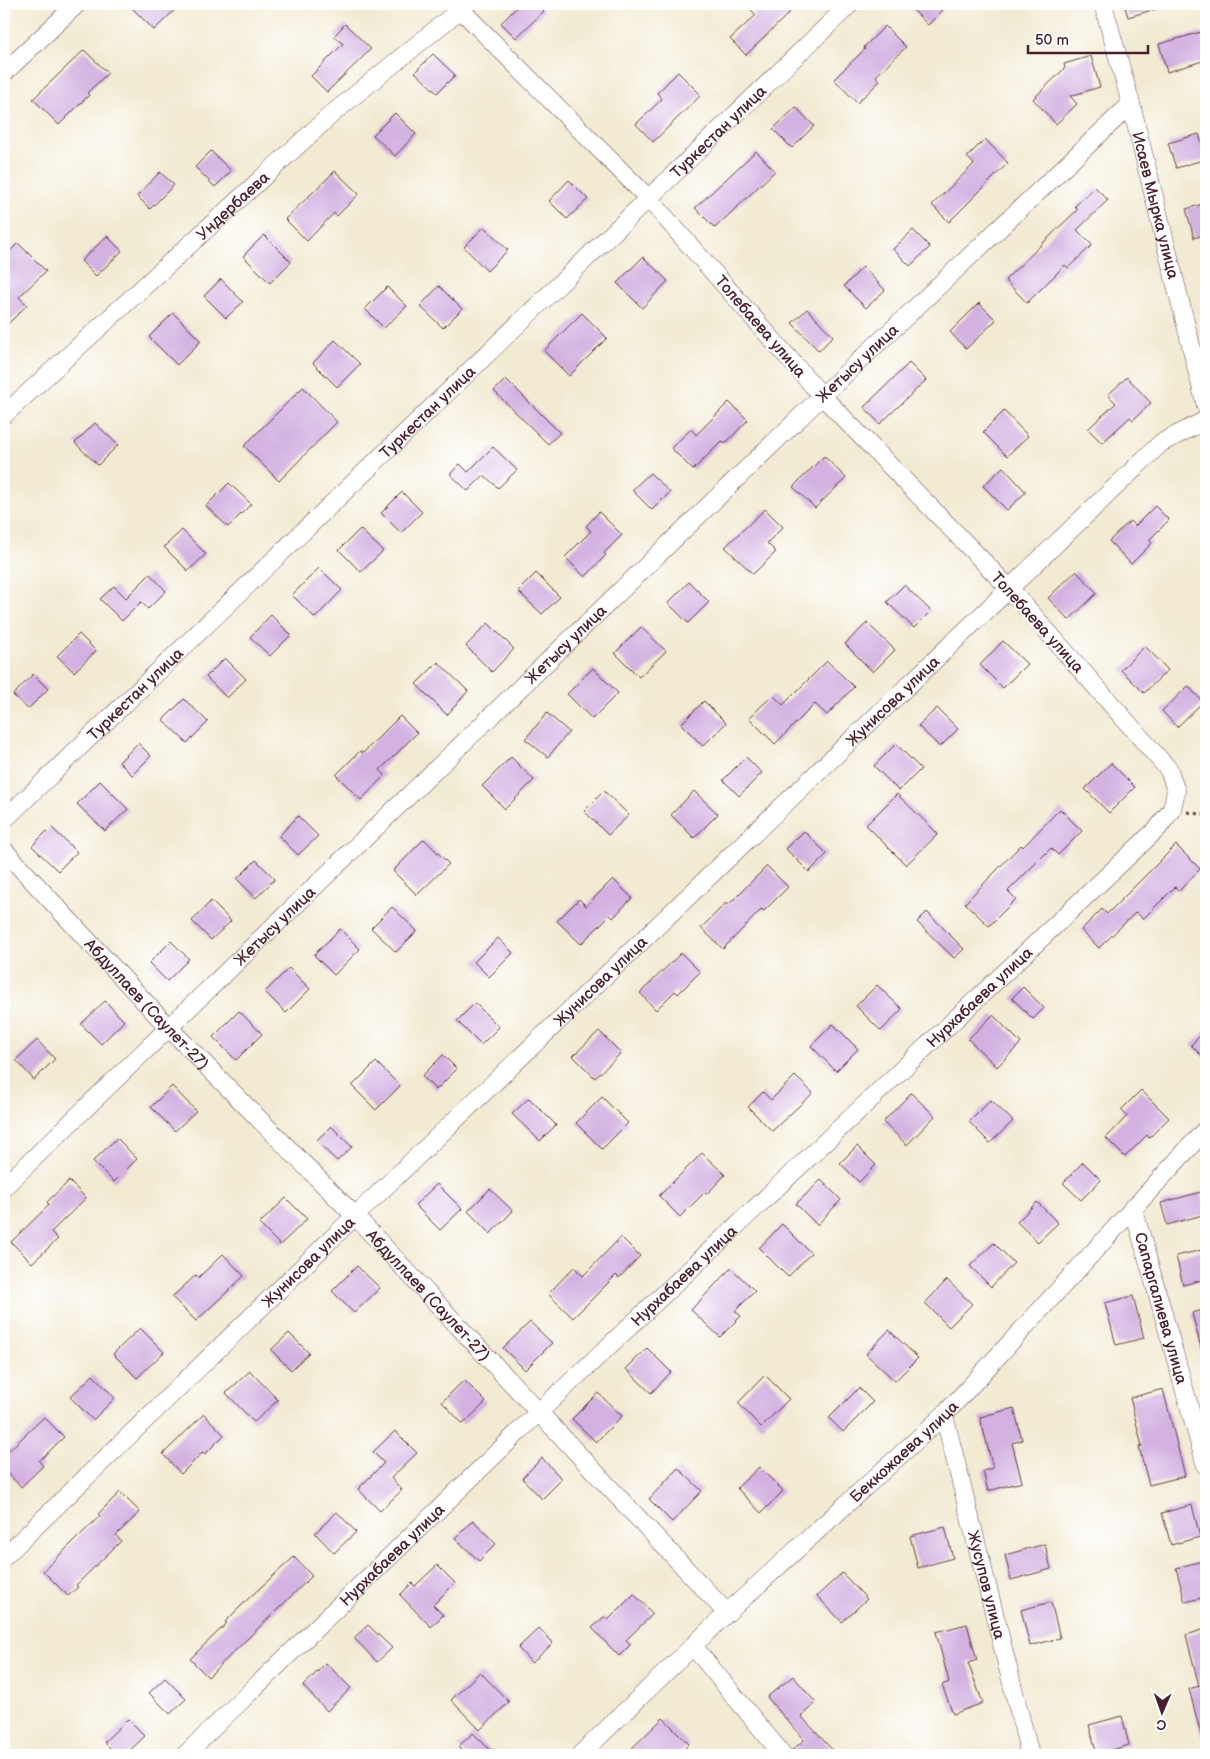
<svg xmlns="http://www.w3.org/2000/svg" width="1210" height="1759" font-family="'Balsamiq Sans',sans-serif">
<rect width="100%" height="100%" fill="#fff"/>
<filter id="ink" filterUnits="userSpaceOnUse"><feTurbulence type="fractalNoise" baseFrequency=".02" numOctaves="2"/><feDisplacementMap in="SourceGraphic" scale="10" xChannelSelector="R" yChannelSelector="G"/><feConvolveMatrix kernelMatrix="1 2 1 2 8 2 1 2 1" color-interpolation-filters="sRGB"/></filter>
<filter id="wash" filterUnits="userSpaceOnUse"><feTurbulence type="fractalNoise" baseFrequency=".0096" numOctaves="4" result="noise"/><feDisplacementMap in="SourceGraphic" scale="20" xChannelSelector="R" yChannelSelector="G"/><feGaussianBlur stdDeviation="1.12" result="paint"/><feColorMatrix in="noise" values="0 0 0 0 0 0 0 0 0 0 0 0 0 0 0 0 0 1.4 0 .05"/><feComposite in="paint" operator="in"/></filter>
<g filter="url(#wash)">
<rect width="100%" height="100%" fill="#f2ead2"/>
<g id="blocks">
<g fill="#d3b1e1">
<path d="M128 4H181L154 30Z"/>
<path d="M520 4H537L544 11 516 38 501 23Z"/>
<path d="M745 4H784L791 11 746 55 730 39 756 15Z"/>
<path d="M907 4H949L928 25Z"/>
<path d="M1124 4H1163V7L1128 17Z"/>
<path d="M345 24 371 49 327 92 311 76 343 44 334 36Z"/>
<path d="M885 26 906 47 876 76 880 81 857 103 834 79 865 49 864 47Z"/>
<path d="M1201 32 1206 50V60L1167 72 1159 44Z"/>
<path d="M84 50 108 73 87 93 89 95 59 125 33 99Z"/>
<path d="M433 54 455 75 437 93 415 72Z"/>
<path d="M1091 56 1100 87 1070 96 1077 104 1056 124 1033 99 1065 68 1064 64Z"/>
<path d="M678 72 701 95 653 142 636 124 662 99 657 93Z"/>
<path d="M796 107 814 126 792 148 773 129Z"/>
<path d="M395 113 416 134 395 156 373 135Z"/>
<path d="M1199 134 1206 159 1176 168 1168 143Z"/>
<path d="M985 139 1008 163 949 222 932 205 974 164 967 157Z"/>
<path d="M211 151 231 171 215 187 195 167Z"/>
<path d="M756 151 775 171 715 228 695 208Z"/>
<path d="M335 171 359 194 337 216 334 213 307 241 285 219Z"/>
<path d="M160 172 174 185 150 209 137 196Z"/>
<path d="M569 180 588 199 567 219 549 201Z"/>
<path d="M1095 187 1108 200 1077 230 1092 245 1068 268 1065 265 1027 303 1005 280 1078 209 1075 206Z"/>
<path d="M1206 203V234L1194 238 1186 209Z"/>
<path d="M484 227 508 250 487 271 464 247Z"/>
<path d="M913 230 930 247 910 266 893 249Z"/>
<path d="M264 235 291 262 270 283 243 256Z"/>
<path d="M107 236 122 251 96 276 81 261Z"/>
<path d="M18 243 46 271 19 297 27 305 4 328V257Z"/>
<path d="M643 257 668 281 642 308 617 283Z"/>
<path d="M863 267 885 290 866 308 844 286Z"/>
<path d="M221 279 243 302 226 318 204 296Z"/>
<path d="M439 286 462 309 443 328 420 306Z"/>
<path d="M387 287 407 306 384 328 365 309Z"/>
<path d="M979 303 996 320 966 349 950 332Z"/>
<path d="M807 309 833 336 819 351 792 323Z"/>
<path d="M173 313 201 341 177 365 149 337Z"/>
<path d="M582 313 607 338 569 376 544 351Z"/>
<path d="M335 340 360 364 337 387 313 363Z"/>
<path d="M909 363 926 380 880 424 864 407Z"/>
<path d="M1127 377 1151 403 1133 420 1130 417 1102 443 1088 429 1116 403 1108 395Z"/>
<path d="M506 379 560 433 548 444 494 391Z"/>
<path d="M303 387 337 422 279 481 244 446Z"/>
<path d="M729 402 748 420 725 444 722 441 693 470 671 448 691 429 696 435Z"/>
<path d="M1004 411 1028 436 1007 456 983 432Z"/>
<path d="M95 423 118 445 98 465 75 443Z"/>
<path d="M493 447 517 470 498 488 484 475 468 491 450 474 460 464 468 472Z"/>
<path d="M824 456 846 478 815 508 793 487Z"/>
<path d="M1003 467 1026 492 1007 510 983 486Z"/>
<path d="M650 473 670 492 652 510 632 490Z"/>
<path d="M229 483 251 504 228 527 206 506Z"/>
<path d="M402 492 422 512 401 533 381 513Z"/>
<path d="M1155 506 1169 520 1149 540 1152 543 1131 564 1109 541 1130 521 1135 526Z"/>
<path d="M765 509 783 527 767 543 776 552 753 574 725 547Z"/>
<path d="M599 512 622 535 604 553 606 555 585 577 565 557 591 531 586 526Z"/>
<path d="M360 529 383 551 361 572 339 550Z"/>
<path d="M182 530 206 554 188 571 164 547Z"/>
<path d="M319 568 342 590 315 618 292 595Z"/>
<path d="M1076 571 1097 593 1069 620 1048 598Z"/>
<path d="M536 573 560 597 542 614 518 591Z"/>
<path d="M150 574 166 591 148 609 141 602 122 621 100 599 114 586 126 598Z"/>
<path d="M689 582 709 602 688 623 668 603Z"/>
<path d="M904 585 931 611 914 628 887 602Z"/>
<path d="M271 615 291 635 270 656 250 637Z"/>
<path d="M488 623 514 649 492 672 466 646Z"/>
<path d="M867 623 895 650 873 672 845 644Z"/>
<path d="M641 627 666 651 639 677 615 653Z"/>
<path d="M79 634 96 651 74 672 57 656Z"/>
<path d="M1003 641 1027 664 1003 688 980 665Z"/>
<path d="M1145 646 1168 670 1144 693 1121 670Z"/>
<path d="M225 658 246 679 227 698 206 677Z"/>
<path d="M827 661 854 687 827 715 815 704 775 744 749 718 773 695 783 705Z"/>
<path d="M438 662 468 691 447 715 416 684Z"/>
<path d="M593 668 618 693 592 719 567 694Z"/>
<path d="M33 674 48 689 28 709 13 695Z"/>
<path d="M1188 686 1203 702 1177 727 1162 711Z"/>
<path d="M184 699 208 722 187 743 163 720Z"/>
<path d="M704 701 726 723 703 746 681 724Z"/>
<path d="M937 708 958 729 940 747 918 726Z"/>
<path d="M547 713 569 732 548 757 525 739Z"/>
<path d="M400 716 417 733 380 770 385 775 361 800 336 775 360 751 363 753Z"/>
<path d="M138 743 151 756 132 775 119 762Z"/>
<path d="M896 744 921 769 899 791 874 766Z"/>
<path d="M511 757 534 780 505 809 482 786Z"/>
<path d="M746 757 762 773 739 796 723 780Z"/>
<path d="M1111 763 1135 787 1109 813 1085 789Z"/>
<path d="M100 781 128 809 105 831 77 804Z"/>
<path d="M604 791 629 815 608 835 584 811Z"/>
<path d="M694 791 718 814 694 838 671 815Z"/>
<path d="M897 794 938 834 906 865 866 825Z"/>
<path d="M1060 809 1082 831 1058 855 1051 848 1008 891 1016 899 989 926 965 903 1021 845 1023 847Z"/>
<path d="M298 816 318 836 298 855 279 836Z"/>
<path d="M51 827 77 852 58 871 32 846Z"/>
<path d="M804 831 827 854 809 872 786 849Z"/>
<path d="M424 839 449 864 417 895 393 871Z"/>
<path d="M1176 845 1200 869 1179 891 1175 887 1143 919 1136 912 1099 948 1081 930 1102 909 1107 914Z"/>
<path d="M256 860 275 879 256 898 237 879Z"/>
<path d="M767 866 788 887 764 911 762 909 723 949 701 928 726 903 728 905Z"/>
<path d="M613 879 632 898 613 918 610 915 581 944 557 921 579 899 586 906Z"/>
<path d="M211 901 231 921 211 940 192 921Z"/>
<path d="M392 907 417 931 396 952 371 928Z"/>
<path d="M927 912 964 949 954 958 917 922Z"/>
<path d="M340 929 360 949 334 975 314 955Z"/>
<path d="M498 938 513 953 489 977 474 962Z"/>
<path d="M171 941 189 959 167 981 149 963Z"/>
<path d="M681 953 700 972 678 994 675 991 656 1010 640 993Z"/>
<path d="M289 968 310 989 286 1013 265 992Z"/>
<path d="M877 985 902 1009 881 1031 856 1006Z"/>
<path d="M1023 987 1044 1008 1033 1019 1012 998Z"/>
<path d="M105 1001 124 1021 101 1044 81 1024Z"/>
<path d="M475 1003 499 1027 481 1045 457 1021Z"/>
<path d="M239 1011 262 1034 236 1060 213 1037Z"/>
<path d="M993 1015 1021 1043 997 1067 968 1039Z"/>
<path d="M833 1024 858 1049 836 1071 811 1046Z"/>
<path d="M1206 1030V1060L1191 1045Z"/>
<path d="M599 1031 621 1053 595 1078 573 1056Z"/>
<path d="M37 1040 55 1059 34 1080 16 1060Z"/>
<path d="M443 1055 457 1069 436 1090 422 1076Z"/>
<path d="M376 1062 400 1086 376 1110 352 1086Z"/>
<path d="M795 1076 813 1093 772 1131 748 1107 763 1092 771 1100Z"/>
<path d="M172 1086 196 1111 175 1131 151 1107Z"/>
<path d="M1141 1090 1169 1118 1149 1138 1147 1135 1125 1157 1106 1138 1127 1116 1121 1110Z"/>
<path d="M911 1093 935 1116 907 1145 883 1122Z"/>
<path d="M602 1097 628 1123 602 1149 576 1123Z"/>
<path d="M529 1098 556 1125 540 1141 512 1114Z"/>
<path d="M991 1100 1013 1121 990 1143 969 1122Z"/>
<path d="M331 1126 352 1147 337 1161 316 1141Z"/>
<path d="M117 1138 137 1159 114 1182 93 1161Z"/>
<path d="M857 1146 876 1165 859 1182 840 1163Z"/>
<path d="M702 1153 725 1175 707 1194 705 1192 680 1217 659 1196Z"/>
<path d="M1083 1162 1101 1180 1081 1200 1063 1183Z"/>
<path d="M821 1180 841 1200 817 1225 796 1204Z"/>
<path d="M69 1181 86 1198 51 1232 58 1239 32 1263 11 1242 49 1205 47 1202Z"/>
<path d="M437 1184 462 1209 440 1230 415 1205Z"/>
<path d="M490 1189 513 1211 490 1234 468 1211Z"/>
<path d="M1201 1192 1206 1214 1167 1225 1161 1203Z"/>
<path d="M286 1198 307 1219 280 1245 259 1224Z"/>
<path d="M1037 1202 1058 1223 1038 1242 1017 1222Z"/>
<path d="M782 1224 811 1253 788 1277 759 1248Z"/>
<path d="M621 1237 640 1256 619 1278 616 1275 573 1318 548 1294 574 1267 583 1276Z"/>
<path d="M994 1243 1014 1263 991 1287 970 1266Z"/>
<path d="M1206 1249V1279L1183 1285 1176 1256Z"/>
<path d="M223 1254 244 1276 196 1321 172 1297 196 1275 198 1278Z"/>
<path d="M357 1266 380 1288 354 1313 332 1291Z"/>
<path d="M731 1268 755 1291 735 1311 741 1316 720 1337 691 1310Z"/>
<path d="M947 1280 972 1304 949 1327 925 1303Z"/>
<path d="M1133 1296 1144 1338 1116 1345 1105 1303Z"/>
<path d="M1206 1309V1352H1202L1192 1313Z"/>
<path d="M530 1322 552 1343 525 1370 503 1348Z"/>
<path d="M140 1328 164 1352 137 1378 113 1354Z"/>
<path d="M889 1330 918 1358 895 1381 866 1354Z"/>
<path d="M289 1333 309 1353 291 1370 271 1350Z"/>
<path d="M647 1348 671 1372 651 1393 626 1369Z"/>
<path d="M250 1371 278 1400 254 1422 226 1393Z"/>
<path d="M93 1375 115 1398 93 1420 70 1397Z"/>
<path d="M765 1375 789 1399 761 1427 738 1403Z"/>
<path d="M464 1380 486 1402 463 1424 442 1402Z"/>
<path d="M859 1388 873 1402 843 1432 829 1418Z"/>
<path d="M1163 1389 1185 1476 1149 1485 1139 1447 1142 1446 1130 1398Z"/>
<path d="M598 1393 622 1416 596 1442 572 1419Z"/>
<path d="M1014 1408 1022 1440 1012 1443 1022 1482 988 1491 983 1471 993 1468 980 1417Z"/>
<path d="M204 1414 224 1435 205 1454 203 1452 181 1474 163 1454Z"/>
<path d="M44 1417 64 1437 39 1461 43 1466 21 1487 4 1469V1455Z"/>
<path d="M395 1431 417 1453 391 1478 402 1490 380 1511 358 1489 384 1463 373 1452Z"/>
<path d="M542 1458 562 1479 542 1499 522 1478Z"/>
<path d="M759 1467 783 1491 761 1513 737 1488Z"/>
<path d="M678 1468 702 1491 672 1522 649 1499Z"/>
<path d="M120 1492 140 1512 116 1535 121 1541 76 1585 78 1587 68 1596 43 1571 100 1516 98 1514Z"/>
<path d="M1192 1505 1200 1537 1171 1545 1162 1513Z"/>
<path d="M337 1512 356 1532 334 1553 315 1533Z"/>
<path d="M473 1520 496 1544 479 1561 455 1538Z"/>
<path d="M945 1527 953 1558 918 1568 910 1536Z"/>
<path d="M1045 1544 1051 1569 1011 1580 1005 1555Z"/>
<path d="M294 1557 312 1576 208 1677 190 1659 227 1623 225 1622 250 1597Z"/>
<path d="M1206 1560V1597L1185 1602 1176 1568Z"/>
<path d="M437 1565 455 1583 433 1605 443 1615 431 1627 400 1595 412 1583 415 1586Z"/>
<path d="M842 1573 867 1599 842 1622 817 1596Z"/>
<path d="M634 1594 653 1614 626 1640 631 1644 619 1656 592 1628 604 1617 608 1620Z"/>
<path d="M1051 1602 1060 1638 1030 1646 1021 1610Z"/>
<path d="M967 1624 977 1660 968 1663 983 1703 953 1714 942 1685 949 1682 936 1632Z"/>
<path d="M368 1625 392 1648 377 1662 354 1638Z"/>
<path d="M539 1628 553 1643 532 1663 518 1648Z"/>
<path d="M1206 1629V1738H1202L1189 1689 1199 1686 1186 1635Z"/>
<path d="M326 1663 351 1688 327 1711 303 1686Z"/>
<path d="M480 1672 509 1702 480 1730 451 1700Z"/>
<path d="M793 1676 816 1703 801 1716 837 1755H793L792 1750 804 1740 767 1697Z"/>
<path d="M165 1678 186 1699 170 1714 149 1693Z"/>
<path d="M1122 1716 1129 1745 1097 1754 1089 1725Z"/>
<path d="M663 1718 689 1744 678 1755H625Z"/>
<path d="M128 1719 145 1736 125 1755H117L104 1742Z"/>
<path d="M473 1733 495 1755H466L458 1747Z"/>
</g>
</g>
</g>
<g filter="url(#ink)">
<use href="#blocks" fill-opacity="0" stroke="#633d44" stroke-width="1"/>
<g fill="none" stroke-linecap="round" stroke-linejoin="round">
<g stroke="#633d44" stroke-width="19">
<g id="minor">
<path id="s1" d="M1103 4 1131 104 1206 406"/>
<path d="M4 73 77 4"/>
<path id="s2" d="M4 415 333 113 467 4"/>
<path id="s3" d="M4 820 850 4"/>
<path id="s4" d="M4 850 168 1027 355 1216 727 1613"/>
<path id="s5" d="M4 1187 822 396 1131 104"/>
<path id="s6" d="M1133 1207 1206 1466"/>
<path id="s7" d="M944 1415 1030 1755"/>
<path id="s8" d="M4 1557 355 1216 1161 443 1206 420"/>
<path d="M693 1646 783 1755"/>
<path id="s9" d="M185 1755 540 1411 1158 828 1172 809 1176 791 1169 770 1010 589 822 396 649 199 455 4"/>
<path id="s10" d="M580 1755 727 1613 944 1415 1206 1129"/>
</g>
</g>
<path stroke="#633d44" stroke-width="3" stroke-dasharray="4 4" stroke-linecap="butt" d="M1187 812 1206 815"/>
<use href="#minor" stroke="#fff" stroke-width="18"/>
</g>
</g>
<g text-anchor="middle" stroke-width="4.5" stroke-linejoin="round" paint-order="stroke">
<g font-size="16" fill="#4a1f2b" stroke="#fff">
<text dy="6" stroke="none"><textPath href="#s3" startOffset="992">Туркестан улица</textPath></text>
<text dy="6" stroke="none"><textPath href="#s1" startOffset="208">Исаев Мырка улица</textPath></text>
<text dy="6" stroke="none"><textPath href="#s2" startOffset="310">Ундербаева</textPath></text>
<text transform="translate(761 326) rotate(49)" y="6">Толебаева улица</text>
<text dy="6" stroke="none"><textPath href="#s5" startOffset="1186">Жетысу улица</textPath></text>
<text dy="6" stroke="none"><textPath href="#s3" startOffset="588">Туркестан улица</textPath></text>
<text transform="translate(1038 622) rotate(48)" y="6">Толебаева улица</text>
<text dy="6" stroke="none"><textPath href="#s5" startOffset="781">Жетысу улица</textPath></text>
<text dy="6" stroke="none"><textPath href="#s3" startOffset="182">Туркестан улица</textPath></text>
<text dy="6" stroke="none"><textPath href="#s8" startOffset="1234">Жунисова улица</textPath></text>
<text dy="6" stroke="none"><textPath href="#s5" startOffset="376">Жетысу улица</textPath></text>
<text dy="6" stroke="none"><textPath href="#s8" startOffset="829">Жунисова улица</textPath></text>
<text dy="6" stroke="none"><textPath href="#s9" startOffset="1098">Нурхабаева улица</textPath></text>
<text dy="6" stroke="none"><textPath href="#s4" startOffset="210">Абдуллаев (Саулет-27)</textPath></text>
<text dy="6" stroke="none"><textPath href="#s8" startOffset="424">Жунисова улица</textPath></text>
<text dy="6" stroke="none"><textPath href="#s9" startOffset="692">Нурхабаева улица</textPath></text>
<text dy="6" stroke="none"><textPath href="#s4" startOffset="615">Абдуллаев (Саулет-27)</textPath></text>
<text dy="6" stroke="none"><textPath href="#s6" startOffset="105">Сапаргалиева улица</textPath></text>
<text dy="6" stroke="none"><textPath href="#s10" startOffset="444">Беккожаева улица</textPath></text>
<text dy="6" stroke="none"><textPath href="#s9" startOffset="288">Нурхабаева улица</textPath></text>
<text dy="6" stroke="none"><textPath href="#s7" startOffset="175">Жусупов улица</textPath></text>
</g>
</g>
<rect width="1210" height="1759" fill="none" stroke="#fff" stroke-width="20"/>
<g transform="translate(1162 1712) rotate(182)" stroke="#ffffff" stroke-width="4" paint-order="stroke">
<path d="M0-4L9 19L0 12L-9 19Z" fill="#4a1f2b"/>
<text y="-8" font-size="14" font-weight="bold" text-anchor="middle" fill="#4a1f2b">С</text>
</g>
<path d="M1028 45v8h120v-8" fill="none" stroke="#4a1f2b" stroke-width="2.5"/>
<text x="1035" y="45" font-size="15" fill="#4a1f2b" stroke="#ffffff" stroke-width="4" paint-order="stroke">50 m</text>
</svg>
